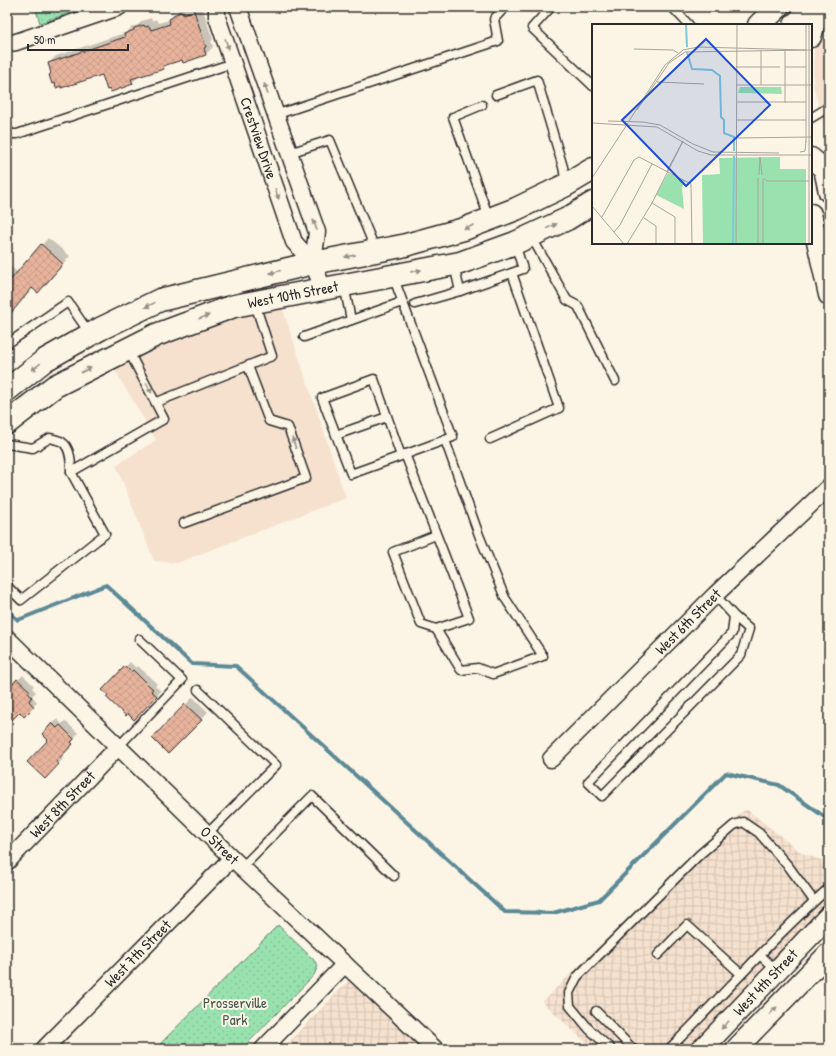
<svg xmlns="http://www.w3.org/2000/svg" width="836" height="1056" font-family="'Patrick Hand',sans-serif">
<defs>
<pattern id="industrial-grid" width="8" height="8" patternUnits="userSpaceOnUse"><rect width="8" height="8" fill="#f6e1cf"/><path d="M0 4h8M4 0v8" fill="none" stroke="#d3c1b2"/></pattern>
<pattern id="green-dots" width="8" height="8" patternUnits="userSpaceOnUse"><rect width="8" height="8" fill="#99e2b0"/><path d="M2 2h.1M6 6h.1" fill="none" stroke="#84c298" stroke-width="1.8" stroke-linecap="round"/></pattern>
<pattern id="building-cross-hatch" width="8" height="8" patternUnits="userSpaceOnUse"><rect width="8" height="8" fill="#e8b39c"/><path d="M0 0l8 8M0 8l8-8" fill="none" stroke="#c79a87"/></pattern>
</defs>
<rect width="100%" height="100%" fill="#fcf5e5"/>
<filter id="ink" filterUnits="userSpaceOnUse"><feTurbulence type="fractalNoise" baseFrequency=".025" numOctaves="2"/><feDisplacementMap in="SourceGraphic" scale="8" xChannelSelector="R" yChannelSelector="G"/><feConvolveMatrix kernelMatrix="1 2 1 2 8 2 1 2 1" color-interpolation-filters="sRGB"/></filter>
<g filter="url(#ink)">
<g fill="#f6e1cf">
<path d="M829 10V148L813 85 814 43Z"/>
<path d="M281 304 346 498 177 563 154 561 116 465 156 440 110 362 194 325Z"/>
</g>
<g fill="url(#industrial-grid)">
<path d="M746 809 802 853 829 863V911L695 1049H593L542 1002 704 843Z"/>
<path d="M351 978 424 1049H282Z"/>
</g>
<g fill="url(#green-dots)" stroke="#62866e">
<path d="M35 7H88L40 23Z"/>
<path d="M278 925 313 959 318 966 314 975 242 1049H155Z"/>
</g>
<g fill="#0003">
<path d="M184 7H202L213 40 211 41 213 47 206 54 184 61 183 59 168 64 163 68 140 75 132 83 110 88 103 74 52 73 49 63 56 56 127 32 132 27 138 25 142 21 151 18 152 21 156 19 158 23 170 20 181 8Z"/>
<path d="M48 238 70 256 38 292 33 287 7 317V263L18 273Z"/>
<path d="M130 662 136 668 138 666 150 677 157 684 155 686 161 691 134 719 104 690Z"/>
<path d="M23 675 34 686 32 688 36 692 32 696 37 702 24 715 20 711 7 722V691Z"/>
<path d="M193 697 208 712 168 753 153 738Z"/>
<path d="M57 719 62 724 65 721 78 733 75 737 76 738 60 757 63 759 45 777 50 739 43 734Z"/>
</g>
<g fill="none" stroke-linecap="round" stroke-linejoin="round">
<path stroke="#5c8996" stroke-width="4" d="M7 610 18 620 106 585 192 664 236 666 505 912 553 913 599 900 726 773 779 785 829 820"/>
</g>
<g fill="url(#building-cross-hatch)" stroke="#2b2b2b">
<path d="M183 11V14L194 11 206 47 204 48 206 55 183 63 182 60 163 66 164 69 131 79 133 84 111 92 110 89 107 90 102 75 61 88V86L56 88 55 83 52 84 49 75 51 73 48 63 125 37 124 34 134 30V28L144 25 145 27 149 26 151 30 170 24 169 19 173 17V15Z"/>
<path d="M41 244 63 264 38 293 32 288 7 318V284Z"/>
<path d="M125 666 131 672 133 670 145 682 153 689 151 691 157 696 134 720 128 714 126 716 106 697 108 695 102 690Z"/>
<path d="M17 679 30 691 28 693 32 697 29 701 34 707 24 717 20 712 7 725V690Z"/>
<path d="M185 704 202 720 168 754 152 738Z"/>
<path d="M52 723 57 728 60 725 74 739 71 742 73 744 56 762 59 764 45 779 27 762 48 740 42 734Z"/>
</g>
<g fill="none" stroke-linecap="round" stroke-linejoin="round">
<g stroke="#2b2b2b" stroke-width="11">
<g id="service">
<path d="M551 7 532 28 593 86"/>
<path d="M672 7 689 25"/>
<path d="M496 95 537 80 563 167 566 183"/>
<path d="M482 105 453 117 489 218"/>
<path d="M275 115 498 41 494 19 505 7"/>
<path d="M811 118 829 107"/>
<path d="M7 129 11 134H17L233 63"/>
<path d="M289 153 330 140 376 251"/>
<path d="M531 236 567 300 578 306 615 381"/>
<path d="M393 276 453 437 401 456 374 379 322 398 351 474 401 456"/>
<path d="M344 285 351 320"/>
<path d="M460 291 523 269 515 244"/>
<path d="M415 304 460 291 454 265"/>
<path d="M304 337 402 302"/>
<path d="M7 344 68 302 90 334"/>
<path d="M157 402 272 356 255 304"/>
<path d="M336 435 387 417"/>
<path d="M490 439 559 408 512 273"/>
<path d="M7 444 33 448 50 438C53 439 59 440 62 442 71 448 71 463 71 472"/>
<path d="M405 454 469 618 436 629 461 670 478 668 493 674 543 656 505 598 479 535 445 440"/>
<path d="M184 523 306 478 288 427 269 421 248 366"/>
<path d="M436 535 393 552 421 624 436 629"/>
<path d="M7 586 21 600 105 534 71 472 164 419 128 350"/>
<path d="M715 595 734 616 732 633 588 782 602 796 741 655 749 629 734 616"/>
<path d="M198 690 276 765 207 834"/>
<path d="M118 747 182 680 139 639"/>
<path d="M242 867 312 796 394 876"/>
<path d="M658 955 687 925 741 974"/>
<path d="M760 955 777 971"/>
<path d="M596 1011 633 1049"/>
<path d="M611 1049 589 1029 570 1006 569 993 577 977 699 855 734 825 743 822 759 833 789 867 814 901"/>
<path d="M669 1049C723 996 772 938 829 888"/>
</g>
</g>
<g stroke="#2b2b2b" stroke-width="19">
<g id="minor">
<path id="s1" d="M217 7V17L294 242 313 263 323 289"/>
<path d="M238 7 317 232 313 263"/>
<path d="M7 44 16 42 119 7"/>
<path id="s2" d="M7 638 232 858 435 1049"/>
<path id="s3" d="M551 759 715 595 829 487"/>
<path id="s4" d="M7 862 118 747"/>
<path id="s5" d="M44 1049 232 858"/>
<path d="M263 1049 345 964"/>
</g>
</g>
<g stroke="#2b2b2b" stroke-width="23">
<g id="tertiary">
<path d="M811 37 815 23 823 7"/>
<path d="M811 158 824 169 829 192"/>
<path d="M811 214 829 295"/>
<path id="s6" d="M702 1049 829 916"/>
<path d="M736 1049 829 953"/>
</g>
</g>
<g stroke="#2b2b2b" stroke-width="25">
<g id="secondary">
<path d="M759 25 778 7"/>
<path d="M795 25 813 7"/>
<path d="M7 390 45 360 100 329 160 300 313 263 402 246 464 229 516 209 566 185 593 169"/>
<path id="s7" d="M7 423 55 386 156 335 234 306 460 263 515 243 567 219 593 203"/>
</g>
</g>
<use href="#service" stroke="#fcf5e5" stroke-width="8"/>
<use href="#minor" stroke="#fcf5e5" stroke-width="16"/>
<use href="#tertiary" stroke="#fcf5e5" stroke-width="20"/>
<use href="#secondary" stroke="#fcf5e5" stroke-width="22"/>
</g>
<defs><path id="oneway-solid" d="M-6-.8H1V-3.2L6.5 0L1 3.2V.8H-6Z"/></defs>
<g fill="#949088">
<use href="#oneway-solid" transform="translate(227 44) rotate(71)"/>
<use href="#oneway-solid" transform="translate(266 89) rotate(-109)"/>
<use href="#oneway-solid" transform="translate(277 194) rotate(71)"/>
<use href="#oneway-solid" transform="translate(315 225) rotate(-110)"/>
<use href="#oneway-solid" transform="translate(552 226) rotate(-25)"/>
<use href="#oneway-solid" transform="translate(469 227) rotate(159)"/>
<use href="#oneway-solid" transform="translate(350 256) rotate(169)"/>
<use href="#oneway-solid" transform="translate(416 271) rotate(-10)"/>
<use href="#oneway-solid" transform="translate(275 272) rotate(166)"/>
<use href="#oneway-solid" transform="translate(150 305) rotate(154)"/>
<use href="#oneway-solid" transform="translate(204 317) rotate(-20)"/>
<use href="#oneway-solid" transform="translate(36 367) rotate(141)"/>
<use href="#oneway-solid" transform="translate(86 370) rotate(-28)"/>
<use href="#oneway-solid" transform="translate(149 388) rotate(61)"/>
<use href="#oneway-solid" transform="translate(294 443) rotate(-109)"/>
<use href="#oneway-solid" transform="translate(773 1011) rotate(-46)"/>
<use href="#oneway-solid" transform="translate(725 1025) rotate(134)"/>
</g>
</g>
<g text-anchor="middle" stroke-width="4" stroke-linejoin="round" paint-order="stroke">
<g font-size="15" fill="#2b2b2b" stroke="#fcf5e5">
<text dy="5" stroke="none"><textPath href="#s1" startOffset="138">Crestview Drive</textPath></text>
<text dy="5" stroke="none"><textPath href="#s7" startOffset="317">West 10th Street</textPath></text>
<text dy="5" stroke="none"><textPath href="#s3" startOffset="194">West 6th Street</textPath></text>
<text dy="5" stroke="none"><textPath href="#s4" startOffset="80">West 8th Street</textPath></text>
<text dy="5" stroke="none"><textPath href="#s2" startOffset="297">O Street</textPath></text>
<text dy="5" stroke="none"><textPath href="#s5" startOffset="134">West 7th Street</textPath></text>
<text dy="5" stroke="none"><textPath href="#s6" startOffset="92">West 4th Street</textPath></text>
</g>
<g font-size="15" fill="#46594c" stroke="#fcf5e5">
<text x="235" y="1008">Prosserville<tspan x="235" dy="17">Park</tspan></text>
</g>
</g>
<g transform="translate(592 24)">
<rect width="220" height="220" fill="#fcf5e5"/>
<path d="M148 63H189L190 70 146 69ZM188 133V145H214V220H111L110 151 128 150 127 134ZM76 149 93 157 90 164 92 185 64 171Z" fill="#99e2b0"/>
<path d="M123 173 128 174 127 189 112 187 115 177ZM112 191 126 192 125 206 114 202ZM112 208 125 210 124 220H114Z" fill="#99e2b0"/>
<path fill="none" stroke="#7dc8dd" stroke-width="2" d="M94 0 95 23M95 28 100 45 120 46 128 52 129 93 132 96V109L142 113V127M141 220 142 132"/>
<path fill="none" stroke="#a8a49b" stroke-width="1" d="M42 25 81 26 86 29M169 26V61M144 43H188M193 43H214M65 58 112 60M144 61H220M145 78H214M193 79V25M45 86 77 39 93 28 220 26M144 96H214M16 97 51 98 68 101 101 120 121 128 187 129M37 97 73 41 91 26 106 23 214 26M0 99 65 103 106 127 119 131H220M144 114 220 113M214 118V0M208 128 213 127 214 117M217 131V0M75 147 91 117M167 151 168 133 170 151M0 154 36 99M166 154V220M172 154 175 157H217M171 155V220M60 179 83 193V220M0 182 32 220M10 193 42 136 47 133 99 160 100 220M52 194 64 202V220M22 208 28 201 60 140M35 220 60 179 91 117M144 220 145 0M217 220V131"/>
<path fill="#1d4ed8" fill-opacity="0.15" stroke="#1d4ed8" stroke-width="2" d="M114 15 178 81 94 162 30 96Z"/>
<rect width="220" height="220" fill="none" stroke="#2b2b2b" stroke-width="2"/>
</g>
<rect width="836" height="1056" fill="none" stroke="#fcf5e5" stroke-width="24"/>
<rect x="12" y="12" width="812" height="1032" fill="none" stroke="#2b2b2b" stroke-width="1.5" filter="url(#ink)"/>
<path d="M28 44v6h100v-6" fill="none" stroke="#2b2b2b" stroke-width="2"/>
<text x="34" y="44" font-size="12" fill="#2b2b2b" stroke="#fcf5e5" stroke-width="3" paint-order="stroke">50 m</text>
</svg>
